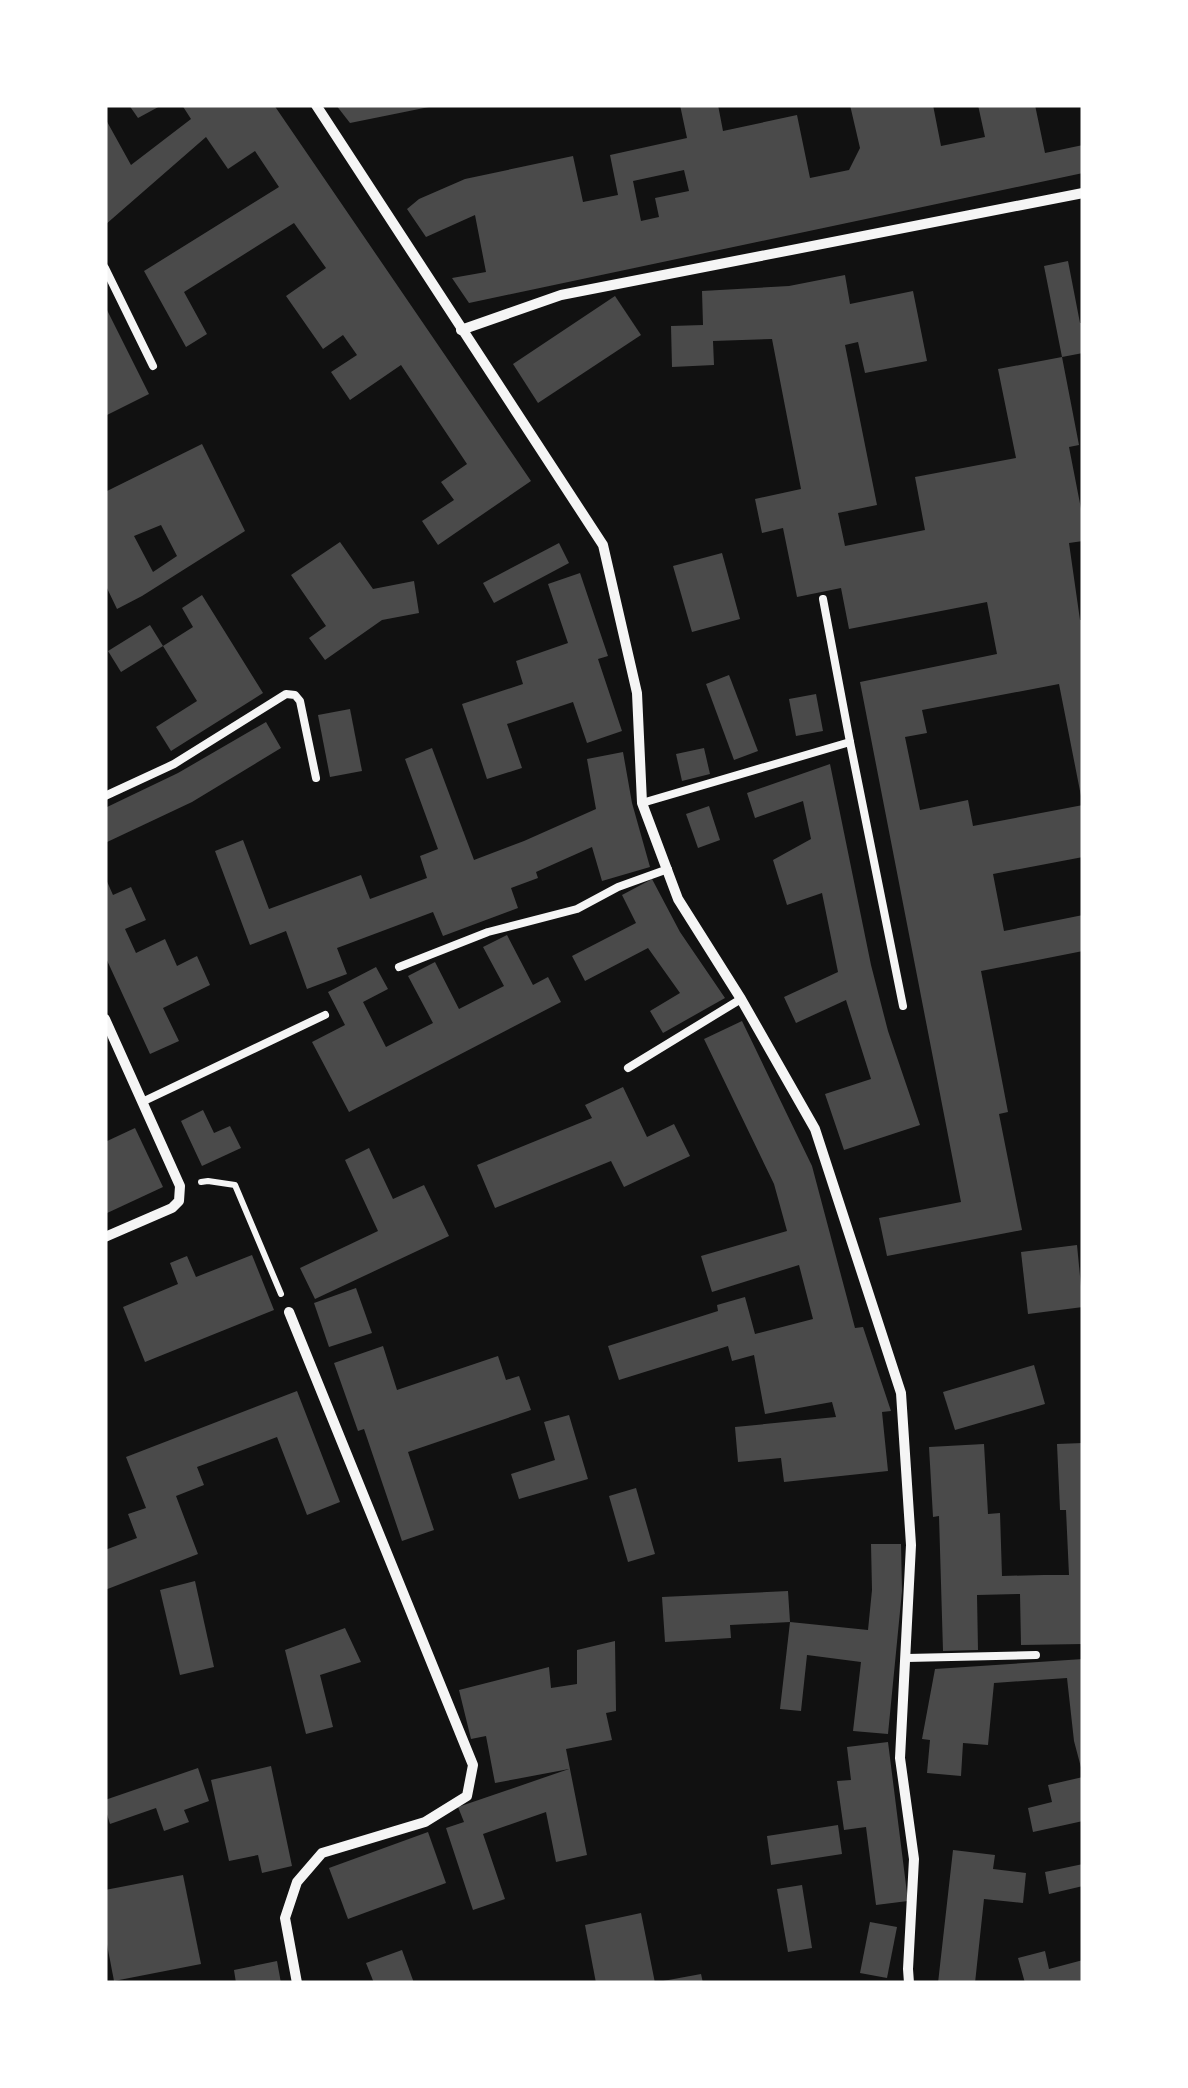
<svg xmlns="http://www.w3.org/2000/svg" width="1188" height="2088" font-family="'DM Sans',sans-serif">
<rect width="100%" height="100%" fill="#111"/>
<g fill="#4a4a4a" fill-rule="evenodd">
<path d="M129 105H162L138 118Z"/>
<path d="M182 105H274L531 481 438 545 422 521 454 500 441 482 467 464 401 365 350 400 331 372 357 355 343 335 323 349 286 296 326 268 294 223 184 292 207 334 186 347 144 271 279 187 255 151 228 169 206 137 105 225V118L131 165 191 119Z"/>
<path d="M336 105H429V107L350 123Z"/>
<path d="M680 105H718L723 131 797 115 810 178 849 170 860 148 850 105H933L941 146 985 137 978 105H1035L1045 153 1083 145V173L469 303 452 278 486 272 475 215 426 237 407 209 419 199 465 179 573 156 583 202 618 195 610 155 687 138ZM684 170 689 191 655 198 659 217 641 221 633 181Z"/>
<path d="M1068 261 1080 323H1083V353L1062 357 1044 266Z"/>
<path d="M845 275 850 304 913 291 927 361 865 373 858 342 845 345 877 505 838 513 845 546 925 530 915 477 1016 458 998 369 1062 357 1079 445 1069 447 1083 519V541L1069 543 1080 620H1083V796H1081L1059 684 922 710 927 733 905 737 920 810 968 800 973 826 1083 805V857L993 874 1004 931 1083 915V951L981 971 1008 1112 999 1114 1022 1230 887 1256 879 1218 961 1202 860 682 997 654 987 602 849 629 841 588 797 597 783 528 762 533 755 499 801 489 772 339 713 341 714 365 672 367 671 326 703 325 702 291 789 286Z"/>
<path d="M615 296 641 335 538 403 513 364Z"/>
<path d="M105 306 149 394 105 416Z"/>
<path d="M202 444 245 531 142 596 117 609 105 584V492ZM161 525 177 556 153 572 134 536Z"/>
<path d="M340 542 373 589 414 581 419 613 382 620 325 660 309 638 326 626 291 575Z"/>
<path d="M559 543 569 563 494 603 483 583Z"/>
<path d="M722 553 740 619 692 632 673 566Z"/>
<path d="M580 573 608 656 598 659 622 731 587 743 573 702 507 724 522 768 487 779 462 704 523 684 516 661 568 643 548 584Z"/>
<path d="M202 595 263 693 171 751 156 727 197 701 163 646 193 627 182 608Z"/>
<path d="M150 625 163 646 121 672 108 651Z"/>
<path d="M729 675 758 751 734 760 706 684Z"/>
<path d="M816 694 823 731 796 736 789 699Z"/>
<path d="M350 709 362 771 330 777 318 715Z"/>
<path d="M266 722 281 748 192 802 105 843V808L178 773Z"/>
<path d="M432 748 474 860 524 841 596 809 587 759 623 752 632 803 650 867 602 881 592 847 536 872 538 878 511 888 518 908 443 936 433 912 337 948 347 974 307 989 286 931 250 945 215 851 243 840 269 909 361 875 370 899 427 878 420 856 438 849 405 759Z"/>
<path d="M704 748 710 774 682 781 676 754Z"/>
<path d="M830 764 871 965 888 1031 920 1125 844 1150 825 1094 871 1079 846 1000 796 1023 784 997 838 972 822 893 787 905 773 860 811 839 803 801 755 818 747 793Z"/>
<path d="M709 806 720 840 698 848 686 814Z"/>
<path d="M105 877 113 895 131 887 146 920 125 929 136 953 165 939 177 966 197 956 210 985 163 1008 179 1041 150 1054 105 956Z"/>
<path d="M652 879 680 932 725 998 663 1033 650 1011 680 993 648 948 585 981 572 956 636 923 622 895Z"/>
<path d="M507 935 533 985 548 977 561 1002 349 1112 312 1042 345 1025 328 992 376 967 388 989 363 1002 386 1047 433 1023 408 976 435 962 459 1009 504 986 483 947Z"/>
<path d="M742 1021 812 1166 855 1328 863 1327 891 1411 882 1412 888 1471 784 1482 781 1458 738 1462 735 1427 836 1417 832 1402 765 1414 754 1355 732 1361 728 1346 619 1380 608 1346 718 1311 717 1305 745 1297 755 1334 813 1319 799 1265 712 1292 701 1256 787 1231 774 1184 704 1039Z"/>
<path d="M623 1087 647 1137 674 1124 690 1156 624 1187 611 1161 495 1208 477 1165 592 1118 585 1105Z"/>
<path d="M203 1110 214 1133 230 1126 241 1148 202 1166 181 1121Z"/>
<path d="M135 1128 163 1187 105 1214V1142Z"/>
<path d="M369 1148 393 1199 424 1185 449 1236 315 1299 300 1268 378 1231 345 1160Z"/>
<path d="M1077 1245 1083 1307 1028 1314 1021 1252Z"/>
<path d="M252 1255 274 1310 145 1362 123 1307 178 1284 170 1263 187 1256 196 1277Z"/>
<path d="M356 1288 372 1333 329 1347 314 1303Z"/>
<path d="M383 1346 397 1390 498 1356 506 1380 519 1376 531 1410 408 1452 434 1530 402 1541 364 1429 358 1431 334 1363Z"/>
<path d="M1034 1365 1045 1404 955 1430 943 1392Z"/>
<path d="M297 1391 340 1502 307 1515 277 1437 197 1467 204 1485 176 1496 198 1554 105 1590V1550L137 1538 128 1514 146 1508 126 1457Z"/>
<path d="M569 1415 588 1479 519 1499 511 1474 555 1460 544 1422Z"/>
<path d="M1083 1443V1644L1021 1645 1020 1594 977 1595 978 1650 943 1651 939 1516 933 1517 929 1447 984 1444 988 1514 1000 1513 1002 1576 1044 1575H1069L1066 1510H1060L1057 1444Z"/>
<path d="M636 1488 655 1554 628 1562 609 1496Z"/>
<path d="M871 1544H901L902 1591 888 1734 853 1731 861 1662 807 1655 801 1711 780 1709 790 1622 730 1625 731 1638 665 1642 662 1597 788 1591 790 1622 868 1630 872 1590Z"/>
<path d="M195 1581 214 1667 180 1675 160 1590Z"/>
<path d="M345 1628 361 1662 320 1675 333 1727 306 1734 285 1650Z"/>
<path d="M615 1641 616 1711 606 1713 612 1740 566 1749 587 1855 556 1862 546 1812 483 1834 505 1899 473 1910 446 1828 464 1822 458 1807 569 1769 495 1783 486 1736 471 1739 459 1690 549 1667 551 1688 577 1684V1650Z"/>
<path d="M1083 1659V1775L1074 1741 1067 1678 994 1683 988 1745 963 1743 961 1776 927 1773 930 1740 922 1739 935 1669Z"/>
<path d="M888 1742 908 1901 876 1905 866 1827 844 1830 837 1781 851 1780 847 1747Z"/>
<path d="M271 1766 292 1866 262 1873 258 1855 229 1861 211 1780Z"/>
<path d="M198 1768 209 1801 184 1810 189 1822 164 1831 156 1808 110 1824 105 1808V1800Z"/>
<path d="M1083 1777V1821L1033 1832 1028 1808 1052 1802 1048 1785Z"/>
<path d="M838 1825 842 1854 771 1865 767 1836Z"/>
<path d="M428 1832 446 1883 348 1919 329 1868Z"/>
<path d="M953 1850 995 1855 993 1869 1026 1873 1023 1903 984 1899 975 1983H938Z"/>
<path d="M1083 1864V1886L1049 1894 1045 1872Z"/>
<path d="M183 1875 201 1964 114 1981 105 1934V1890Z"/>
<path d="M802 1885 812 1948 788 1952 777 1889Z"/>
<path d="M641 1913 655 1983H596L585 1925Z"/>
<path d="M870 1922 897 1927 887 1978 860 1973Z"/>
<path d="M402 1950 414 1983H374L366 1963Z"/>
<path d="M1045 1951 1049 1969 1083 1960V1983H1025L1018 1958Z"/>
<path d="M277 1961 281 1983H236L234 1970Z"/>
<path d="M701 1974 703 1983H664L663 1981Z"/>
</g>
<g fill="none" stroke-linecap="round" stroke-linejoin="round">
<path stroke="#f5f5f5" stroke-width="6" d="M201 1182 208 1181 235 1185 281 1294"/>
<g stroke="#f5f5f5" stroke-width="8">
<path d="M105 268 153 366"/>
<path d="M823 599 850 742"/>
<path d="M105 796 174 764 286 694 295 695 300 701 316 778"/>
<path d="M642 803 850 742 903 1006"/>
<path d="M399 967 488 932 577 909 618 887 668 869"/>
<path d="M628 1068 741 999"/>
<path d="M142 1102 325 1015"/>
<path d="M907 1658 1036 1655"/>
</g>
<g stroke="#f5f5f5" stroke-width="10">
<path d="M316 105 603 545 637 693 642 803 678 899 741 999 815 1129 901 1393 911 1545 900 1758 914 1859 908 1969 909 1983"/>
<path d="M461 330 561 295 1083 193"/>
<path d="M105 1019 180 1186 179 1201 172 1208 105 1237"/>
<path d="M289 1312 473 1765 467 1796 425 1822 322 1853 297 1882 285 1918 297 1983"/>
</g>
</g>
<rect width="1188" height="2088" fill="none" stroke="#ffffff" stroke-width="215"/>
</svg>
